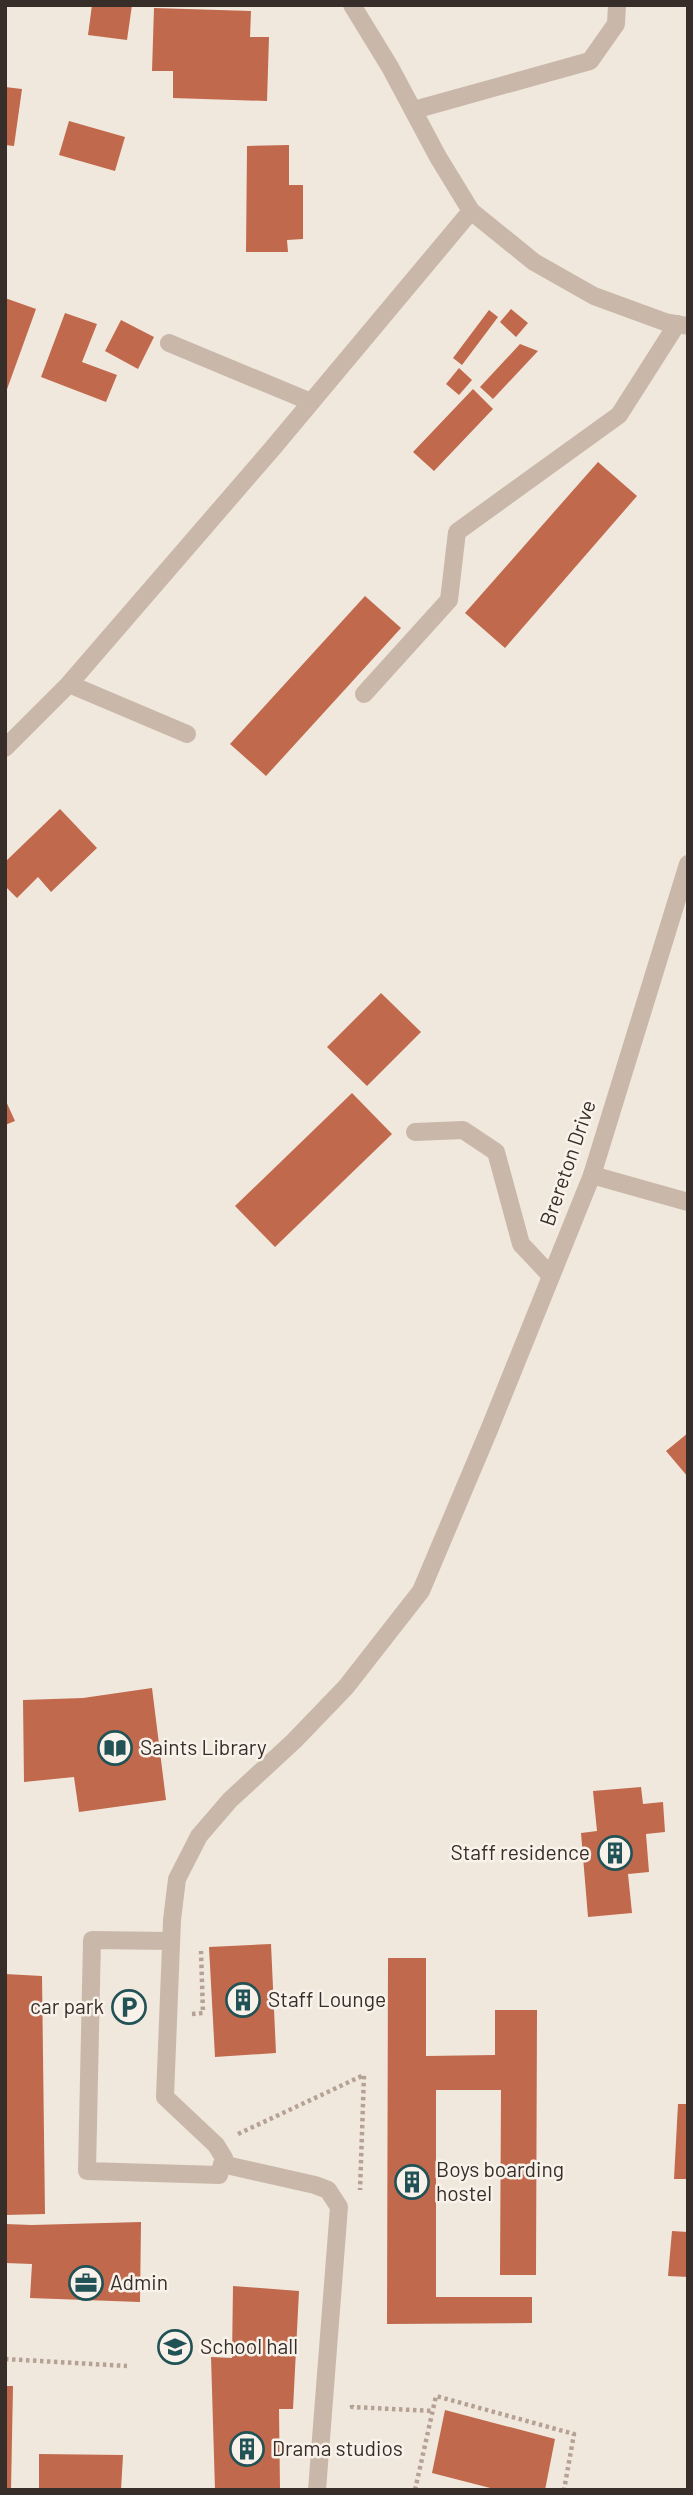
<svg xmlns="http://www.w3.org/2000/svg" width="693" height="2495" font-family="Barlow,sans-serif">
<rect width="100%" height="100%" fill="#f1e8dd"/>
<g fill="#c0694c">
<path d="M92 5H132L127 40 88 35Z"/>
<path d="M154 8 251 11 250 37H269L267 101 173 98V71H152Z"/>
<path d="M5 87 22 89 14 146 5 145Z"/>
<path d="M69 121 125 137 115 171 59 155Z"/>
<path d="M289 145V185H303V239L287 240 288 252H246L247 146Z"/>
<path d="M5 298 36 309 6 392H5Z"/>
<path d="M511 309 528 323 516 337 500 322Z"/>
<path d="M489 310 498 317 462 365 453 358Z"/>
<path d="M65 313 97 324 82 362 117 375 106 402 41 377Z"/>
<path d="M121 320 154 337 138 369 105 351Z"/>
<path d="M520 344 538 351 493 399 480 387Z"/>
<path d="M459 368 472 380 459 395 446 384Z"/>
<path d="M473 389 493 409 434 471 413 452Z"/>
<path d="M598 462 637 496 505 648 465 613Z"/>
<path d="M365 596 401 628 266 776 230 744Z"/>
<path d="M60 809 97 848 51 892 38 877 17 898 5 886V862Z"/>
<path d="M381 993 421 1032 367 1086 327 1047Z"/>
<path d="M352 1093 392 1134 275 1247 235 1206Z"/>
<path d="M5 1099 15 1121 5 1125Z"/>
<path d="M688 1433V1477L666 1451Z"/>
<path d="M152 1688 166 1800 79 1812 74 1777 24 1782 23 1700 83 1698Z"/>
<path d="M641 1787 643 1804 663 1802 665 1832 646 1834 649 1872 628 1874 632 1913 588 1917 581 1833 597 1831 593 1791Z"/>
<path d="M271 1944 276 2053 215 2057 209 1947Z"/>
<path d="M388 1958H426V2056L495 2055V2010H537L536 2275H500L501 2090H436V2297H532V2323L387 2324Z"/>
<path d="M5 1974 42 1976 45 2214 5 2215Z"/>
<path d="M678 2104H688V2179H674Z"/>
<path d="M141 2222 140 2302 30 2298 32 2264 5 2263V2224L32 2225Z"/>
<path d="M672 2231 688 2232V2277L668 2276Z"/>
<path d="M233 2286 299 2291 293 2409H279L280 2490H215L211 2357 232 2358Z"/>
<path d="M5 2386H13L11 2490H5Z"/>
<path d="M445 2410 555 2439 545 2490H498L432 2473Z"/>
<path d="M39 2454 123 2455 121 2490H39Z"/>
</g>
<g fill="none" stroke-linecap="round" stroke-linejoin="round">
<g stroke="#b5a294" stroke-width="4.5" stroke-dasharray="3.5 3.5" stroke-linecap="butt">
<path d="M192 2014 203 2013 201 1951"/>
<path d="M238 2134 364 2075 360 2190"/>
<path d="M5 2359 127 2366"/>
<path d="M352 2405V2407L433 2411"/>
<path d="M415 2490 436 2396 574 2434 564 2490"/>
</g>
<g stroke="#c9b8aa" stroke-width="18">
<path d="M169 343 311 402"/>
<path d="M69 684 187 734"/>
<path d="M364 694 449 600 457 532 619 415 677 324"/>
<path d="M415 1132 463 1130 496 1152 521 1244 551 1276"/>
</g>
<g stroke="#c9b8aa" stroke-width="18">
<path d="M352 5 390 67 438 157 471 211 534 262 594 296 665 322 688 326"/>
<path d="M414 110 590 61 616 24 617 5"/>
<path d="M5 748 69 684 272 449 471 211"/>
<path d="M592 1175 688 1202"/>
<path d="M171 1941 92 1940 87 2171 219 2175 224 2158 216 2145 165 2097 172 1920 177 1879 199 1836 230 1800 294 1741 346 1687 421 1591 489 1430 592 1175 688 864"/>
<path d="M222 2164 315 2185 328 2190 339 2207 317 2490"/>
</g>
</g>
<defs>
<g id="library-ring" transform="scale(1.75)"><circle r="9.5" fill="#f9f2ea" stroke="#205256" stroke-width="1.5"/><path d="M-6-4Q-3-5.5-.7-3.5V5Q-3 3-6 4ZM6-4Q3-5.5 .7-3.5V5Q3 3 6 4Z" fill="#205256"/></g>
<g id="building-ring" transform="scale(1.75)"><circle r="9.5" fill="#f9f2ea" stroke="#205256" stroke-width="1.5"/><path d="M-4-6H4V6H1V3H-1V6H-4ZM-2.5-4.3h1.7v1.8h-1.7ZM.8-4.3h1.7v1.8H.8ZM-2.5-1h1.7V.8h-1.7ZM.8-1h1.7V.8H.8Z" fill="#205256"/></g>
<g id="parking-ring" transform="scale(1.75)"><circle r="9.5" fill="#f9f2ea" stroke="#205256" stroke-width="1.5"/><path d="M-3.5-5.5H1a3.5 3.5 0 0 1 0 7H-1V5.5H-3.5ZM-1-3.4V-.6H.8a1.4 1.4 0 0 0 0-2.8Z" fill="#205256"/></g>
<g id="office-ring" transform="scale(1.75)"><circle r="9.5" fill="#f9f2ea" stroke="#205256" stroke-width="1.5"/><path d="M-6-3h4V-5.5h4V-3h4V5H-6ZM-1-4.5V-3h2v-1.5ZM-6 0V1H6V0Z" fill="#205256"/></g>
<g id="school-ring" transform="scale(1.75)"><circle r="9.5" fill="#f9f2ea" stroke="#205256" stroke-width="1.5"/><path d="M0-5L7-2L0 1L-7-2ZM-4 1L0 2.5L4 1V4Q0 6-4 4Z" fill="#205256"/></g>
</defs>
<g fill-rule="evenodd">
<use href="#library-ring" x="115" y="1748"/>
<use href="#building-ring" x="615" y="1853"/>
<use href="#building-ring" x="243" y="2000"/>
<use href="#parking-ring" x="129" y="2007"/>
<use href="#building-ring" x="412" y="2182"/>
<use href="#office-ring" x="86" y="2283"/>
<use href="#school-ring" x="175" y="2347"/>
<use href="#building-ring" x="247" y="2449"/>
</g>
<g text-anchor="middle" stroke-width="5" stroke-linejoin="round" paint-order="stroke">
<g font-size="21" fill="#372d29" stroke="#f9f2ea">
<text transform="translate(568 1163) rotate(-71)" y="7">Brereton Drive</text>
</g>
<g font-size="21" fill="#372d29" stroke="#f9f2ea" text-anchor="start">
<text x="140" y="1755">Saints Library</text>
<text x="590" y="1860" text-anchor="end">Staff residence</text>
<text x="268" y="2007">Staff Lounge</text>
<text x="104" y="2014" text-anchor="end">car park</text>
<text x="436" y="2177">Boys boarding<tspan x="436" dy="24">hostel</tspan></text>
<text x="110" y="2290">Admin</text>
<text x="200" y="2354">School hall</text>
<text x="272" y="2456">Drama studios</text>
</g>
</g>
<rect width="693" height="2495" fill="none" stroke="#372d29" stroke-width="14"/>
</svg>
